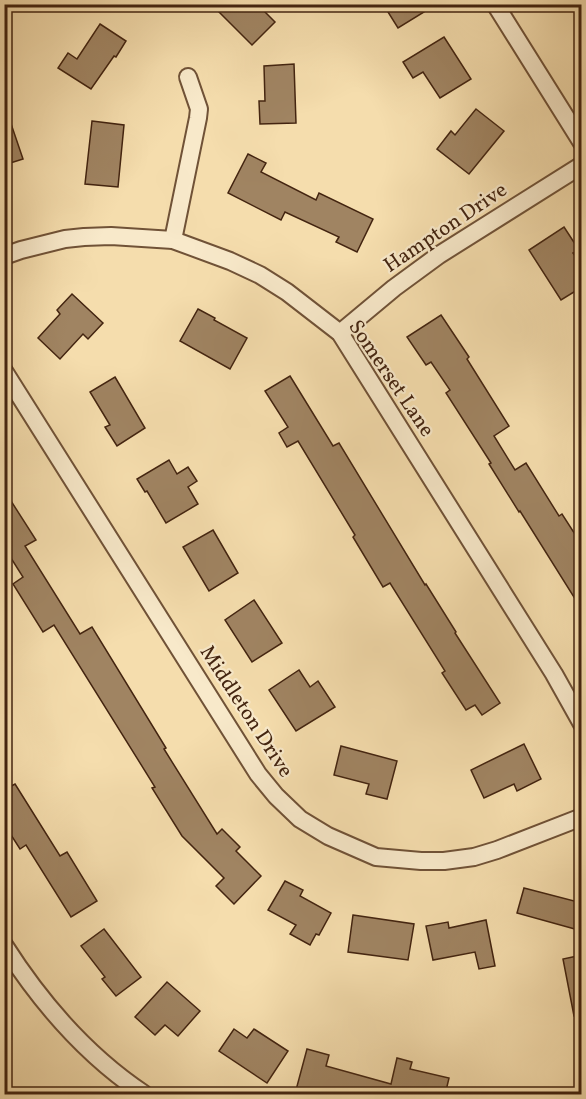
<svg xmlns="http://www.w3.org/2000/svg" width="586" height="1099" font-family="Vollkorn,serif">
<rect width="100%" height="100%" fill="#f5ddad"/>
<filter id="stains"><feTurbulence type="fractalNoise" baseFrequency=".00333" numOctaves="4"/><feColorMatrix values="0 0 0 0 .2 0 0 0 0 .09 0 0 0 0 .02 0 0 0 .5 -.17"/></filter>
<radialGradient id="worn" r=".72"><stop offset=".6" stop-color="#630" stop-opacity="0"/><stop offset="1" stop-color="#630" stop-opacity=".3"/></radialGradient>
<g fill="#a08462" stroke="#432410" stroke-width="1.5">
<path d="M211 4H257L275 22 252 45Z"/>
<path d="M383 4H437L398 28Z"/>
<path d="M100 24 126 41 116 57 114 56 91 89 58 68 68 53 77 59Z"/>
<path d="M444 37 471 79 440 98 423 72 413 78 403 62Z"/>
<path d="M294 64 296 123 260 124 259 101H265L264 66Z"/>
<path d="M476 109 504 131 469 174 437 149 451 131 455 135Z"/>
<path d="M4 112H7L23 159 4 165Z"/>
<path d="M92 121 124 125 118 187 85 184Z"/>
<path d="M248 154 266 163 261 172 316 200 319 193 373 219 357 252 336 242 339 237 285 212 281 220 228 193Z"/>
<path d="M564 227 579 250 573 253 582 266V287L561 300 529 250Z"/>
<path d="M72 294 103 323 88 339 83 334 60 359 38 338 60 314 57 310Z"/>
<path d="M198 309 215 318 214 320 247 338 230 369 180 341Z"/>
<path d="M441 315 469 357 467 359 509 426 494 436 515 470 526 463 559 516 562 514 582 545V610L520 511 519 512 489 464 491 463 446 393 450 390 431 362 426 365 407 337Z"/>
<path d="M290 376 333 446 339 443 425 585 426 584 456 632 455 633 500 703 482 715 475 705 466 710 442 673 445 671 390 583 383 587 353 537 355 535 298 441 287 447 279 433 288 427 265 391Z"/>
<path d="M115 377 145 428 117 446 105 427 110 425 90 392Z"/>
<path d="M169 460 177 474 188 467 197 481 188 487 198 504 166 523 147 491 145 492 137 479Z"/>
<path d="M4 490 36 540 25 546 80 634 92 627 166 748 164 749 217 834 222 829 240 847 236 851 261 876 234 904 216 886 224 878 182 836 152 788 155 787 54 625 43 632 13 584 23 577 4 547Z"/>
<path d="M213 530 238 573 209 591 183 547Z"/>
<path d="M254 600 282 643 252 662 225 620Z"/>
<path d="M299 670 310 687 318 681 335 707 296 731 269 690Z"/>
<path d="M524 744 541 779 517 791 514 784 484 798 471 770Z"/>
<path d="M341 746 397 761 387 799 366 794 369 784 334 775Z"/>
<path d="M15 784 60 856 67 852 97 901 71 917 26 845 20 849 4 824V790Z"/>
<path d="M285 881 303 890 300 896 331 913 319 935 316 934 310 945 290 934 296 925 268 910Z"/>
<path d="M524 888 582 903V931L517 913Z"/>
<path d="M353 915 414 924 408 960 348 952Z"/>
<path d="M486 920 495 966 479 969 475 952 433 960 426 926 448 922 449 928Z"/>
<path d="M104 929 141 977 116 996 102 979 105 977 81 946Z"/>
<path d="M582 955V1016H574L563 959Z"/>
<path d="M167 982 200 1011 178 1036 165 1025 155 1035 135 1017Z"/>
<path d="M234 1029 247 1038 254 1029 288 1051 267 1083 219 1051Z"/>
<path d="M307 1049 329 1055 326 1066 391 1084 397 1058 412 1062 410 1069 449 1078 445 1095H311L296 1090Z"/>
</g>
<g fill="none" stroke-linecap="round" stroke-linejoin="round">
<g stroke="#705237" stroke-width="20">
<g id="street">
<path d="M495 4 582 143"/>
<path d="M173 240 198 118 199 109 188 77"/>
<path d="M4 256 21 250 65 239 84 237 111 236 173 240 230 261 260 275 287 292 340 333 554 674 582 724"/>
<path d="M340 333 394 288 439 255 582 165"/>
<path d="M4 371 258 774 276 796 300 819 328 836 376 857 421 861H444L474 857 497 850 582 817"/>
<path d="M4 945C41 1003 87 1056 144 1094"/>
</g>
</g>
<use href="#street" stroke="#f8e9ca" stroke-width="16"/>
</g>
<g text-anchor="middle" stroke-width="4.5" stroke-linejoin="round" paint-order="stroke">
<g font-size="21" fill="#432410" stroke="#f8e9ca">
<text transform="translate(445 227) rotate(-34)" y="7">Hampton Drive</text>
<text transform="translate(392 378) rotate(56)" y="7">Somerset Lane</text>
<text transform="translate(247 711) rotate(57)" y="7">Middleton Drive</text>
</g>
</g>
<rect width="586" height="1099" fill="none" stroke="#f5ddad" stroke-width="24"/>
<rect x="6" y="6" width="574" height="1087" fill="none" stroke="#432410" stroke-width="3"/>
<rect x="12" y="12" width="562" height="1075" fill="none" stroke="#432410" stroke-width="1.5"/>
<rect width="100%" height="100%" filter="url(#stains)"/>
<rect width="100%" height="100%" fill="url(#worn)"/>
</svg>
